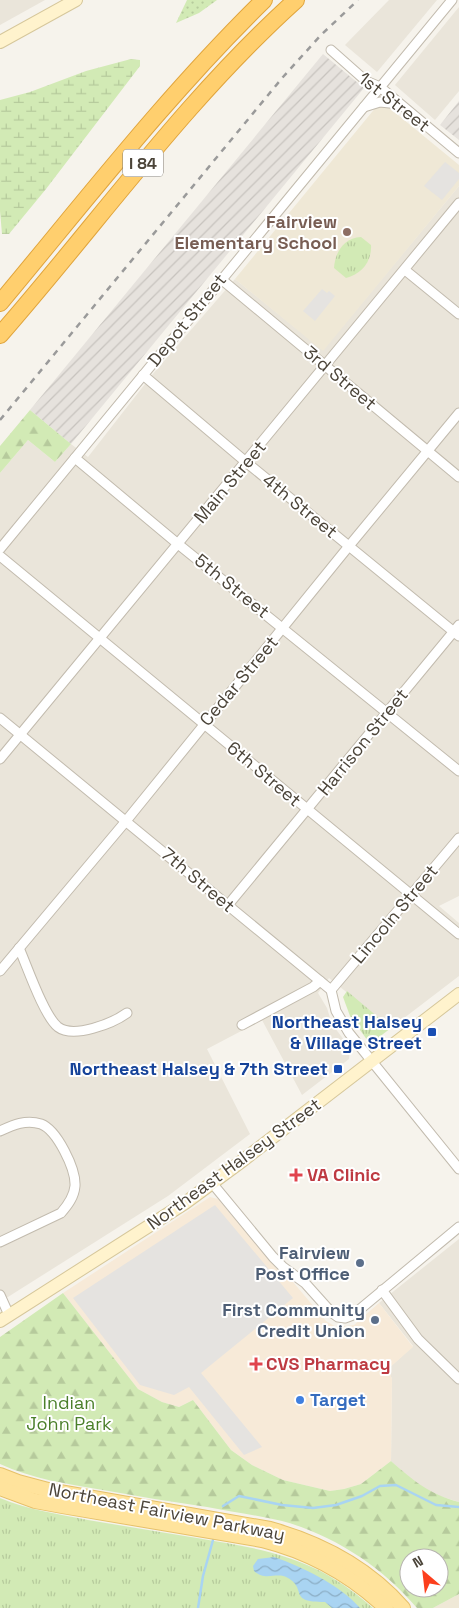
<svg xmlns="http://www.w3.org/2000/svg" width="459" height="1608" font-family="'Space Grotesk',sans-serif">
<defs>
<pattern id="industrial-furrows" width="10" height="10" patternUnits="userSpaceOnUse" patternTransform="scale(1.25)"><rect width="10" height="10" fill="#e6e2dd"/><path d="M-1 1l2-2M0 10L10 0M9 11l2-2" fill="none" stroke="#c7c3be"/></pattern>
<pattern id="grass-dots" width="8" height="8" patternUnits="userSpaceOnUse" patternTransform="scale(1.25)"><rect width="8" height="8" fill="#d2eab5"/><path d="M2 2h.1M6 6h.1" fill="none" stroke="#b6ca9c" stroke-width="1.8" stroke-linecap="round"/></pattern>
<pattern id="forest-firs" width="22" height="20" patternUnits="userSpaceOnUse" patternTransform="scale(1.25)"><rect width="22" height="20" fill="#d2eab5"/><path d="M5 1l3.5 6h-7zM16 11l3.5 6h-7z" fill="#b6ca9c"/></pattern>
<pattern id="wetland-marsh" width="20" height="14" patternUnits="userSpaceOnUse" patternTransform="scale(1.25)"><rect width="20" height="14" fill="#d2eab5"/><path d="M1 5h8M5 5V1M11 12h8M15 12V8" fill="none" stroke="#b6ca9c"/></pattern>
<pattern id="park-tufts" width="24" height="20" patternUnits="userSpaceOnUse" patternTransform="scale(1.25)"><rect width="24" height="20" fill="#d2eab5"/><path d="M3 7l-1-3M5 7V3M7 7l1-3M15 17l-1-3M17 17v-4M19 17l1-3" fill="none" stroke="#b6ca9c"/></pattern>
<pattern id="water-waves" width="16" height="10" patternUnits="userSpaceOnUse" patternTransform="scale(1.25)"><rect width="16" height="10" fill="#a9d4f2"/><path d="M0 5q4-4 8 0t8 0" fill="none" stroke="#8caec5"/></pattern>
</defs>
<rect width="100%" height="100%" fill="#f6f3ec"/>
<g fill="#eae5da">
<path d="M0 0H45L0 25Z"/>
<path d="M389 0H437L377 72 345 45Z"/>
<path d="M459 7V91L435 120 395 85Z"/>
<path d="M459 186V896L439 906 459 923V976L391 1028 329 978 318 993 327 1008 332 1024 350 1048 349 1059 302 1095 262 1020 207 1049 250 1134 168 1196 0 1302V473L28 440 55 462 71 444 88 457 152 375 235 279 323 350Z"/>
<path d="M459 1239V1502L433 1494 410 1478 391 1461 392 1379 388 1369 413 1346 379 1303Z"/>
</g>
<path fill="#f7ead8" d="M210 1197 218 1199 276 1268 293 1282 326 1321 336 1327 354 1325 379 1303 413 1347 388 1369 392 1379 391 1461 361 1484 344 1489 330 1491 283 1480 252 1465 231 1450 193 1400 179 1407 162 1402 138 1389 63 1293Z"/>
<g fill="url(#industrial-furrows)">
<path d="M323 54 364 88 71 444 30 410Z"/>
<path d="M459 101V140L440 125Z"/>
</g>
<g fill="#efe8d6">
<path d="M381 101 459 165V186L323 351 235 279Z"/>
<path d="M459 1594V1608H433Z"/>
</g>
<path fill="url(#grass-dots)" d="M187 0H217L199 13 176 23Z"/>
<g fill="url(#forest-firs)" fill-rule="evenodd">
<path d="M30 410 71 444 55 462 28 440 0 473V446Z"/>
<path d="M63 1293 138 1389 162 1402 179 1407 193 1400 231 1450 252 1465 283 1480 330 1491 344 1489 361 1484 391 1461C414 1481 429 1494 459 1502V1594L433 1608H417C382 1567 334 1535 282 1521 257 1515 232 1512 207 1507 172 1502 137 1496 103 1490 67 1484 33 1479 0 1464V1337ZM409 1558H439V1588H409Z"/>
</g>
<path fill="url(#wetland-marsh)" d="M131 59 140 60V66L46 189 9 234H2L0 211V100L30 92 86 71Z"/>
<g fill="url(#park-tufts)">
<path d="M361 237 371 245C372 261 362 274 346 278L334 268C335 252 344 238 361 237Z"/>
<path d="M347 991 391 1028 370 1044 350 1016 343 997Z"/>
<path d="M0 1498C29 1510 58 1514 88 1520 124 1526 160 1532 197 1538 268 1550 316 1557 373 1608H0Z"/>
</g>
<g fill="#e5e3e0">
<path d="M445 162 459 173V179L442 200 424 186Z"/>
<path d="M322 289 327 293 329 291 335 296 315 321 303 311Z"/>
<path d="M215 1205 293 1298 201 1373 262 1447 244 1455 189 1387 174 1395 140 1385 73 1298Z"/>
</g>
<path fill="url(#water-waves)" d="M274 1557C303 1567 340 1585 360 1608H332L325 1602C287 1602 308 1590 288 1578 277 1571 266 1582 254 1571L253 1566 258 1559Z"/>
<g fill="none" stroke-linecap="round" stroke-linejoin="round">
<g stroke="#a9d4f2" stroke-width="2.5">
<path d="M223 1506 239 1496 282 1505 313 1508 336 1505 362 1496 380 1486 396 1485 436 1505 459 1507"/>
<path d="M198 1608 203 1576 213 1540"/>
</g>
<g stroke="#c2bbae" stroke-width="11">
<g id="minor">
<path d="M331 50 366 81 380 87 459 153"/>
<path d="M364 107 380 102 399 104"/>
<path d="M405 270 459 314"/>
<path d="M221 279 459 477"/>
<path d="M143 375 246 462 459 636"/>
<path d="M75 458 178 544 459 771"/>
<path d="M0 549 452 0"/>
<path d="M0 556 459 934"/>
<path d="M0 718 331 990 336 1011 349 1033 459 1169"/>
<path d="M0 759 459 203"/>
<path d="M228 905 459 625"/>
<path d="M19 948C27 966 44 1016 58 1027 74 1039 113 1023 127 1013"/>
<path d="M0 971 126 821 349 546 459 413"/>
<path d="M331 990 459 838"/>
<path d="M242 1025 313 987 320 981"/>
<path d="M0 1131C13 1125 26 1119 41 1124 57 1130 76 1169 75 1186 74 1197 68 1205 61 1213L0 1242"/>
<path d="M212 1183 273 1257 283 1267 305 1283 331 1312 338 1317 345 1318 353 1315 459 1227"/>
<path d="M382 1290 418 1339 459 1379"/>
<path d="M0 1295 9 1315"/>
</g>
</g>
<g stroke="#d6c79b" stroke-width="14">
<g id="secondary">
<path d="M0 42 76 0"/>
<path d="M0 1321 185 1203 242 1161 459 994"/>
</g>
</g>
<g stroke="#e6c16a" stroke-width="16">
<g id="primary">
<path d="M0 1475 18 1482 48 1490 270 1529C320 1543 368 1568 403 1608"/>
<path d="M0 1488 35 1501 62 1506 262 1540C310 1552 350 1574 386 1608"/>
</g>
</g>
<g stroke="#e0a43c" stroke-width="18">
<g id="motorway">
<path d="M0 303C86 200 168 94 264 0"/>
<path d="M0 335C98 223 185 100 296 0"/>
</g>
</g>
<use href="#minor" stroke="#fff" stroke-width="9"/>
<use href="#secondary" stroke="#fff3cd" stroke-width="12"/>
<use href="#primary" stroke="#ffe39c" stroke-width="14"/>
<use href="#motorway" stroke="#ffcf6e" stroke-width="16"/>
<path stroke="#9a9a9a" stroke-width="2.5" stroke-dasharray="6 6" stroke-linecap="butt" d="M0 420 283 77 321 35 358 0"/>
</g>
<circle fill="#8d6e63" stroke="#fff" stroke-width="2" cx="347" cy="232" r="5"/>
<g fill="#1a4fb4" stroke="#fff" stroke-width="2">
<rect x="427" y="1027" width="10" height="10" rx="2.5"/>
<rect x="333" y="1064" width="10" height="10" rx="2.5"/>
</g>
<g fill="#e0444e" stroke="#fff" stroke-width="2">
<path d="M293.5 1167.5h5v5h5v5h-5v5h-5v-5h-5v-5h5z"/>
<path d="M253.5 1356.5h5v5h5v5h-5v5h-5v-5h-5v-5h5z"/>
</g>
<g fill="#5c6f8a" stroke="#fff" stroke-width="2">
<circle cx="360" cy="1263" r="5"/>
<circle cx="375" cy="1320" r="5"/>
</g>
<circle fill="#3f7fe0" stroke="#fff" stroke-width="2" cx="300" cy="1400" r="5"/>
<g text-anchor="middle" stroke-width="4" stroke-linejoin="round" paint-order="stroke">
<rect fill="#fff" stroke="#817c74" stroke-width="1" x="123" y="149.5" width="40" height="27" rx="4"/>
<g font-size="16" font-weight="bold" fill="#4b4439">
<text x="143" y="169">I 84</text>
</g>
<g font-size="18" fill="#4b4439" stroke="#fff">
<text transform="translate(394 102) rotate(38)" y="6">1st Street</text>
<text transform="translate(187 320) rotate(-51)" y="6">Depot Street</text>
<text transform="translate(340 378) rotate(40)" y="6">3rd Street</text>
<text transform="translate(230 482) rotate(-50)" y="6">Main Street</text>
<text transform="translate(300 506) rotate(39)" y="6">4th Street</text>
<text transform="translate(232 586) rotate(39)" y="6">5th Street</text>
<text transform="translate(239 681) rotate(-50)" y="6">Cedar Street</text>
<text transform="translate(363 742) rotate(-51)" y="6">Harrison Street</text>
<text transform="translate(264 774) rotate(40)" y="6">6th Street</text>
<text transform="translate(198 880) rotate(40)" y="6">7th Street</text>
<text transform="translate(395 914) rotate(-50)" y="6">Lincoln Street</text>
<text transform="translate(234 1164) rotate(-36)" y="6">Northeast Halsey Street</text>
<text transform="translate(167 1512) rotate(11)" y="6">Northeast Fairview Parkway</text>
</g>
<g font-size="18" font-weight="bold" fill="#785e54" stroke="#fff" text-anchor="end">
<text x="337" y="228">Fairview<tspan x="337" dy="21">Elementary School</tspan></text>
</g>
<g font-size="18" font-weight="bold" fill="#164399" stroke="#fff" text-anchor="end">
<text x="422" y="1028">Northeast Halsey<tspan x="422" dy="21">&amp; Village Street</tspan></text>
<text x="328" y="1075">Northeast Halsey &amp; 7th Street</text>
</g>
<g font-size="18" font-weight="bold" fill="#be3a42" stroke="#fff" text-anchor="start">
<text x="307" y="1181">VA Clinic</text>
<text x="266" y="1370">CVS Pharmacy</text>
</g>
<g font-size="18" font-weight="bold" fill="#4e5e75" stroke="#fff" text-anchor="end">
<text x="350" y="1259">Fairview<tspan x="350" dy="21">Post Office</tspan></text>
<text x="365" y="1316">First Community<tspan x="365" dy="21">Credit Union</tspan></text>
</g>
<g font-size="18" font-weight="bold" fill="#366cbe" stroke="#fff" text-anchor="start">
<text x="310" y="1406">Target</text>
</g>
<g font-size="18" fill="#4a7f2a" stroke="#fff">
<text x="69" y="1409">Indian<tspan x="69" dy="21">John Park</tspan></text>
</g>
</g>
<g transform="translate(424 1573) rotate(332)"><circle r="24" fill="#ffffff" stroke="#b7b4b0"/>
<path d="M0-4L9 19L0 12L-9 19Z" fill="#fc3f1d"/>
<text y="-8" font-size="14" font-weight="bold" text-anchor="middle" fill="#4b4439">N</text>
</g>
</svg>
